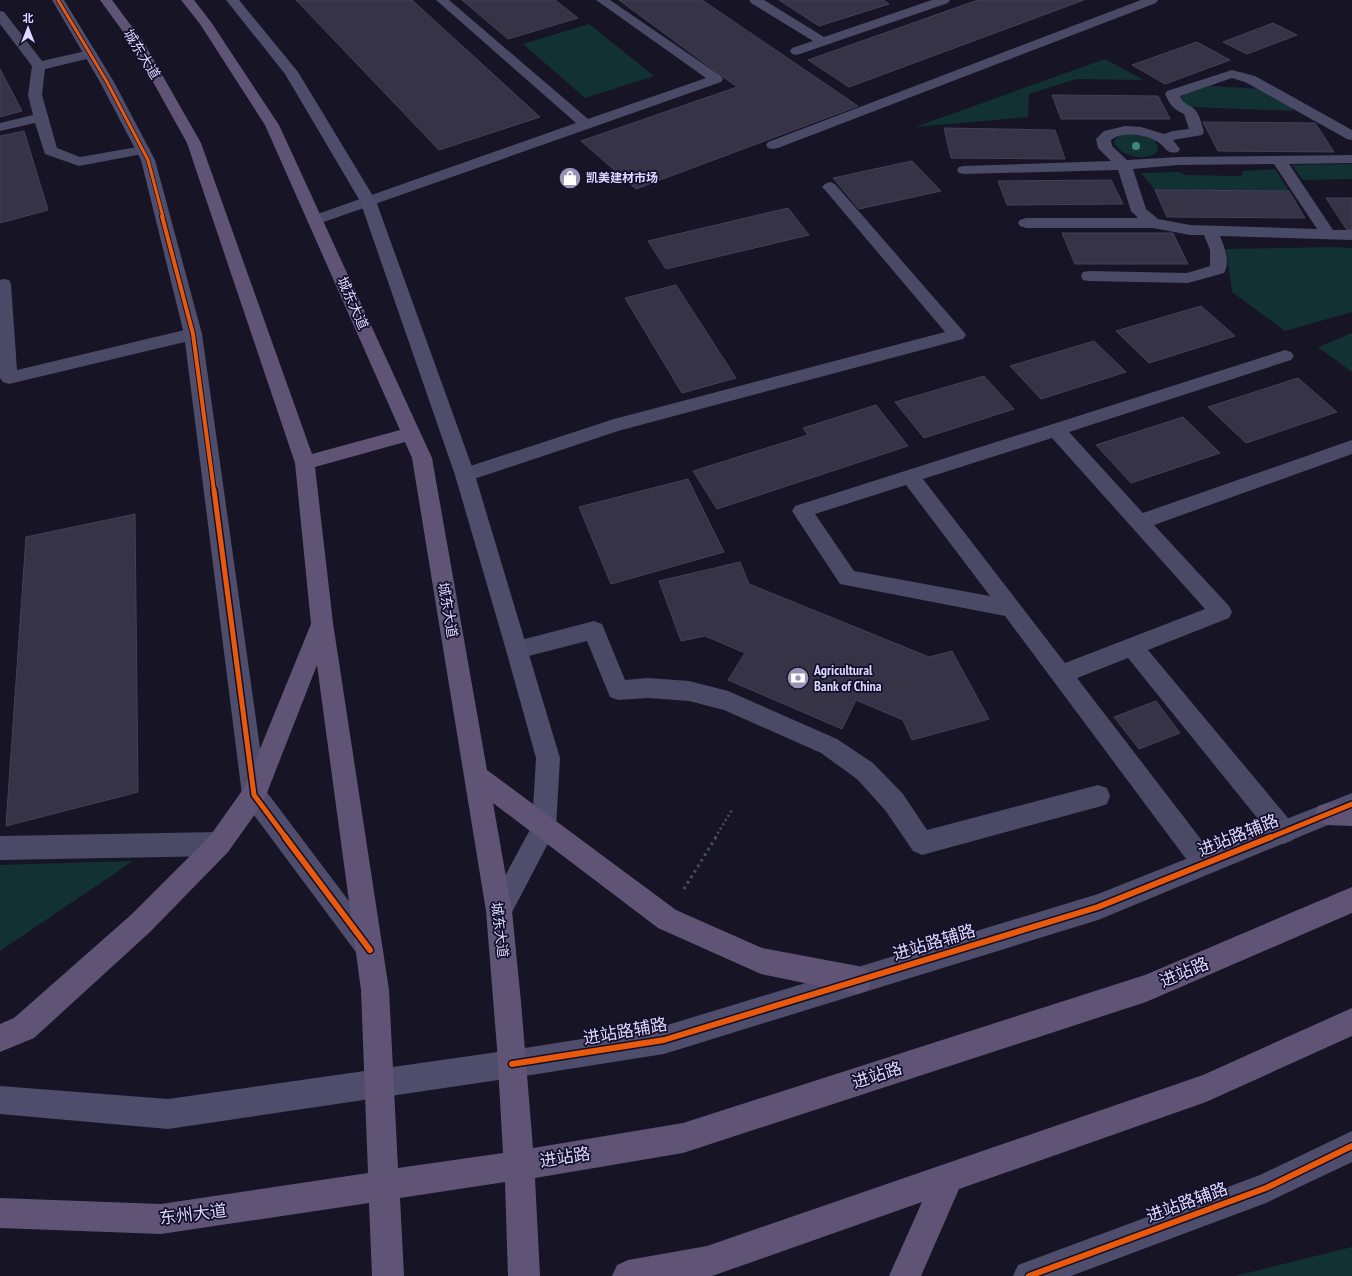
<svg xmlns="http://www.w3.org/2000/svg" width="1352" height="1276" font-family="'PT Sans Narrow','Noto Sans SC',sans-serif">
<rect width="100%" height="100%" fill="#171525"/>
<g fill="#123132">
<path d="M589 24 654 76 585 98 523 44Z"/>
<path d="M1105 59 1144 80 1076 79 1029 94 1028 117 915 127Z"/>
<path d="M1209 86 1262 89 1292 107 1293 111 1194 107 1184 104 1181 95Z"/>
<path d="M1130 134C1141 135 1157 136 1158 150 1149 163 1119 157 1114 142 1117 135 1123 134 1130 134Z"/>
<path d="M1352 164V179L1303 180 1292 165Z"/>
<path d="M1275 169 1289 191 1155 190 1141 173 1179 172 1185 175 1241 176 1243 171Z"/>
<path d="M1334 247 1352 248V312L1285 331 1232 292 1226 249Z"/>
<path d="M1352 333V372L1318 347Z"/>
<path d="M133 861 0 951V865Z"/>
<path d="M1352 1247V1276H1235Z"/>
</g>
<g fill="#363346" stroke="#434058">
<path d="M296 0H412L540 117 439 150Z"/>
<path d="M462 0H555L578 18 508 39Z"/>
<path d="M619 0H702L858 106 636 189 581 141 737 87Z"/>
<path d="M779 0H883L889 4 819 26Z"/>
<path d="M978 0H1084L849 87 808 60Z"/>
<path d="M1273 23 1297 35 1247 54 1223 42Z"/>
<path d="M1197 42 1230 60 1165 84 1132 65Z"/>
<path d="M0 69 22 111 0 117Z"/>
<path d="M1052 95 1158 96 1170 119H1061Z"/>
<path d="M1203 122 1315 123 1334 152 1218 151Z"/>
<path d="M944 128 1055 130 1065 159 951 158Z"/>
<path d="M24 131 48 210 0 223V136Z"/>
<path d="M912 161 941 191 859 209 833 178Z"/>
<path d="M1111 180 1123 204 1007 205 998 181Z"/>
<path d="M1155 190 1289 191 1305 218 1167 217Z"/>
<path d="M1326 198H1352V230H1347Z"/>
<path d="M788 208 809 235 666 269 648 241Z"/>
<path d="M1062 233H1173L1188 264H1075Z"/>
<path d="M676 285 736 378 682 393 625 298Z"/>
<path d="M1201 306 1235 336 1149 363 1116 331Z"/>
<path d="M1094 341 1126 372 1041 399 1010 366Z"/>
<path d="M984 376 1014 409 924 438 895 402Z"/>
<path d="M1298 378 1337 412 1246 443 1208 407Z"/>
<path d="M876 405 908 446 717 509 693 471 808 435 803 428Z"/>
<path d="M1183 417 1220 453 1131 483 1096 445Z"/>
<path d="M688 479 724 552 611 584 579 507Z"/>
<path d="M135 514 138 792 6 826 26 537Z"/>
<path d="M740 562 749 584 929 657 952 651 989 719 912 740 903 720 856 700 842 729 728 680 745 653 705 636 681 641 659 581Z"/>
<path d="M1156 701 1180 733 1139 749 1114 717Z"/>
</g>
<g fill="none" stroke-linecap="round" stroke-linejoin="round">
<path stroke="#445263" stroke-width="2.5" stroke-dasharray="2 3" stroke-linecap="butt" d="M715 838 733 808"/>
<path stroke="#445263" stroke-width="3" stroke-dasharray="2.5 4" stroke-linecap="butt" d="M684 889 716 837"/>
<g fill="#4a4966" fill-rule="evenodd">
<path d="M436 0H449L588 119 706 78 596 0H610L721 76 723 79 721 82 321 223 315 225 309 223 307 220 309 217 576 123Z"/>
<path d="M749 0H764L824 37 932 0H950L948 3 797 55 792 54 790 51 792 48 813 41 751 3Z"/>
<path d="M0 11 4 12 42 61 90 50 95 51 97 54 95 57 45 69 42 95 57 148 80 157 143 146 148 147 150 150 148 153 79 166 45 154 35 123 0 131V123L33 115 28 95 32 66 0 24Z"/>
<path d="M1232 70 1255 76 1352 130V140L1347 139 1245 82 1232 78 1180 96C1184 106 1191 104 1196 111 1200 116 1202 125 1204 132L1202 135 1173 140 1180 149 1178 152C1166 155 1166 147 1158 142 1145 134 1123 131 1111 140L1112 146 1127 160 1178 157 1352 155V163L1289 164 1333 230H1352V240L1220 236C1224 246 1231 262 1224 273L1188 283 1089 281 1083 280 1081 276 1083 272 1089 271 1187 273 1210 266V250L1204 235H1190L1153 228H1026L1020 226 1018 223 1020 220 1026 218H1138L1131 211 1118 170 964 174 959 173 957 170 959 167 964 166 1111 161 1098 148 1096 139 1104 131 1125 126 1141 127 1164 134 1173 131 1189 129 1184 114C1172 108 1171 106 1165 94L1167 91ZM1274 164 1317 229 1190 225 1158 219 1146 209 1133 169 1178 165Z"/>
<path d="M830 182 835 184 963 331 966 335 963 339 618 431 465 482 458 480 455 475 458 470 614 419 945 332 825 190 822 187 825 184Z"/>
<path d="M3 279 9 280 11 284 17 370 193 328 199 330 202 334 199 338 193 340 9 384 3 382 0 378V280Z"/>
<path d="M1285 350 1291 352 1294 356 1291 360 1069 432 1143 513 1352 440V454L1154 525 1229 606 1232 612 1229 618 1148 650 1293 824 1296 832 1293 840 1284 844 1275 840 1128 658 1077 678 1213 855 1217 863 1213 871 1204 875 1195 871 1005 616 840 584 792 511 795 506ZM1052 438 1205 609 1065 663 923 479ZM906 485 990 596 854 571 815 514Z"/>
<path d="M594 621 602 624 625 680 648 678 689 681 728 691 837 739 873 763 903 794 927 830 1098 785 1107 788 1110 796 1107 804 1098 807 922 855 913 851 885 810 857 779 821 753 724 710 689 701 648 698 618 700 610 697 587 641 517 659 509 656 506 650 509 644 517 641Z"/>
<path d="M219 832 228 836 232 844 228 852 219 856 0 860V836Z"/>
</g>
<path fill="#4a4966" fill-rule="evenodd" d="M1141 0H1158L1156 3 778 148 773 149 768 148 766 145 768 142Z"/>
<g fill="#4e4d6b" fill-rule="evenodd">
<path d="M52 0H64L114 82 155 160 202 334 266 791 379 941 383 950 379 959 370 963 361 959 245 803 242 795 184 334 141 160 100 82Z"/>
<path d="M226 0H239L298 72 376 201 475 475 560 758 556 828 508 920 499 924 490 920 486 911 532 826 536 758 506 650 455 475 360 201 285 74Z"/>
<path d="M1352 793V815L1098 920 664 1054 512 1078 168 1129 0 1114V1086L168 1099 512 1050 664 1026 1098 894Z"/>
<path d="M1352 1131V1162L1266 1203 1071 1276H1013L1018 1265 1260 1175Z"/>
</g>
<g fill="#5f5476" fill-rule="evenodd">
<path d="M100 0H112L144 43 201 143 312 454 400 430 265 125 200 24 181 0H194L211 22 279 125 432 458 487 770 676 910 762 948 858 966 868 970 872 980 868 990 858 994 761 974 658 928 493 803 512 911 521 1002 533 1148 683 1123 1145 975 1352 887V913L1146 1002 683 1153 535 1178 540 1276H508L505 1182 400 1198 404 1276H372L369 1203 161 1234 0 1228V1198L161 1204 368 1173 361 990 317 665 263 803 228 852 150 932 34 1038 0 1052V1024L14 1018 132 914 210 836 244 788 311 624 295 463 187 143 132 44ZM405 442 412 458 486 911 497 1048 503 1153 398 1168 389 990 333 623 315 467Z"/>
<path d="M1327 803 1352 804V826L1327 825 1318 822 1315 814 1318 806Z"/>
<path d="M1352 1008V1036L1206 1102 959 1189 921 1276H889L922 1202 712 1276H612L617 1265 628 1260 707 1246 1203 1075Z"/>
</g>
<g stroke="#130f2b" stroke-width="4.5">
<path id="cycleway-far3" d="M58 0 107 82 148 160 163 217"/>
</g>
<g stroke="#130f2b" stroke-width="6">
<path id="cycleway-far2" d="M162 216 193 334 214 491"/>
</g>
<g stroke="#130f2b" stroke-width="8">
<g id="cycleway-far1">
<path d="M214 490 254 795 286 838"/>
<path d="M1269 838 1352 804"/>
</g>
</g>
<g stroke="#130f2b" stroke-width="9">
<g id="cycleway">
<path d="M285 837 370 950"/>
<path d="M512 1064 664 1040 1098 907 1271 837"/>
<path d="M1029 1276 1266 1188 1352 1146"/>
</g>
</g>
<use href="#cycleway-far3" stroke="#e8590c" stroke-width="3"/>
<use href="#cycleway-far2" stroke="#e8590c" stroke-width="4"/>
<use href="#cycleway-far1" stroke="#e8590c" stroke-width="5"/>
<use href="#cycleway" stroke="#e8590c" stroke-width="6"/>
</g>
<circle fill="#3c8a7d" cx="1136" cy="146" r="4"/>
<defs>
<g id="shop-disc" transform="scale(1.15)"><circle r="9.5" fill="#9894b3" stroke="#130f2b"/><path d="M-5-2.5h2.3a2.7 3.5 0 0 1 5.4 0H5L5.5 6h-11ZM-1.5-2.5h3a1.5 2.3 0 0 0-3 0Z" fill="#fff"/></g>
<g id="bank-disc" transform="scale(1.15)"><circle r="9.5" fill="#9894b3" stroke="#130f2b"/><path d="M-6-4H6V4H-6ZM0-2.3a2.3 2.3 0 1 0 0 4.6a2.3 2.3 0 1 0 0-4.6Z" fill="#fff"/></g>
</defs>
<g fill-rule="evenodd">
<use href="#shop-disc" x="570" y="178"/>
<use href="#bank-disc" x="798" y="678"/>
</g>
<g text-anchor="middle" stroke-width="3.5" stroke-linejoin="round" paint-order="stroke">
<g font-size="12" font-weight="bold" fill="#ddd8ff" stroke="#130f2b" text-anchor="start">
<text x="586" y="182">凯美建材市场</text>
</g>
<g font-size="14" fill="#ddd8ff" stroke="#130f2b">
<text transform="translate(142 54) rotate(58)" y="5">城东大道</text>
<text transform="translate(353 303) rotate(66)" y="5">城东大道</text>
<text transform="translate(448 610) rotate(80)" y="5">城东大道</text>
<text transform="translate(500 930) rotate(83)" y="5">城东大道</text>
</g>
<g font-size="14" font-weight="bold" fill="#ddd8ff" stroke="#130f2b" text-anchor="start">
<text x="814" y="675">Agricultural<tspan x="814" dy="16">Bank of China</tspan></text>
</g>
<g font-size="17" fill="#ddd8ff" stroke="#130f2b">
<text transform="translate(1238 835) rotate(-22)" y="6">进站路辅路</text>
<text transform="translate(934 942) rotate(-17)" y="6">进站路辅路</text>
<text transform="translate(1184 972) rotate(-23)" y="6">进站路</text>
<text transform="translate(625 1031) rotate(-10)" y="6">进站路辅路</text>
<text transform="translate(877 1075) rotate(-18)" y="6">进站路</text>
<text transform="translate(565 1157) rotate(-9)" y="6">进站路</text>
<text transform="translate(1187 1202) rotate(-20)" y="6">进站路辅路</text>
<text transform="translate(193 1214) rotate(-7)" y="6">东州大道</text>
</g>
</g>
<g transform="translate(28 28)" stroke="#130f2b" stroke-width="3" paint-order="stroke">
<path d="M0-3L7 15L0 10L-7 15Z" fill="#ddd8ff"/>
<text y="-6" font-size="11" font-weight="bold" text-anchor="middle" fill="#ddd8ff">北</text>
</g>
</svg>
